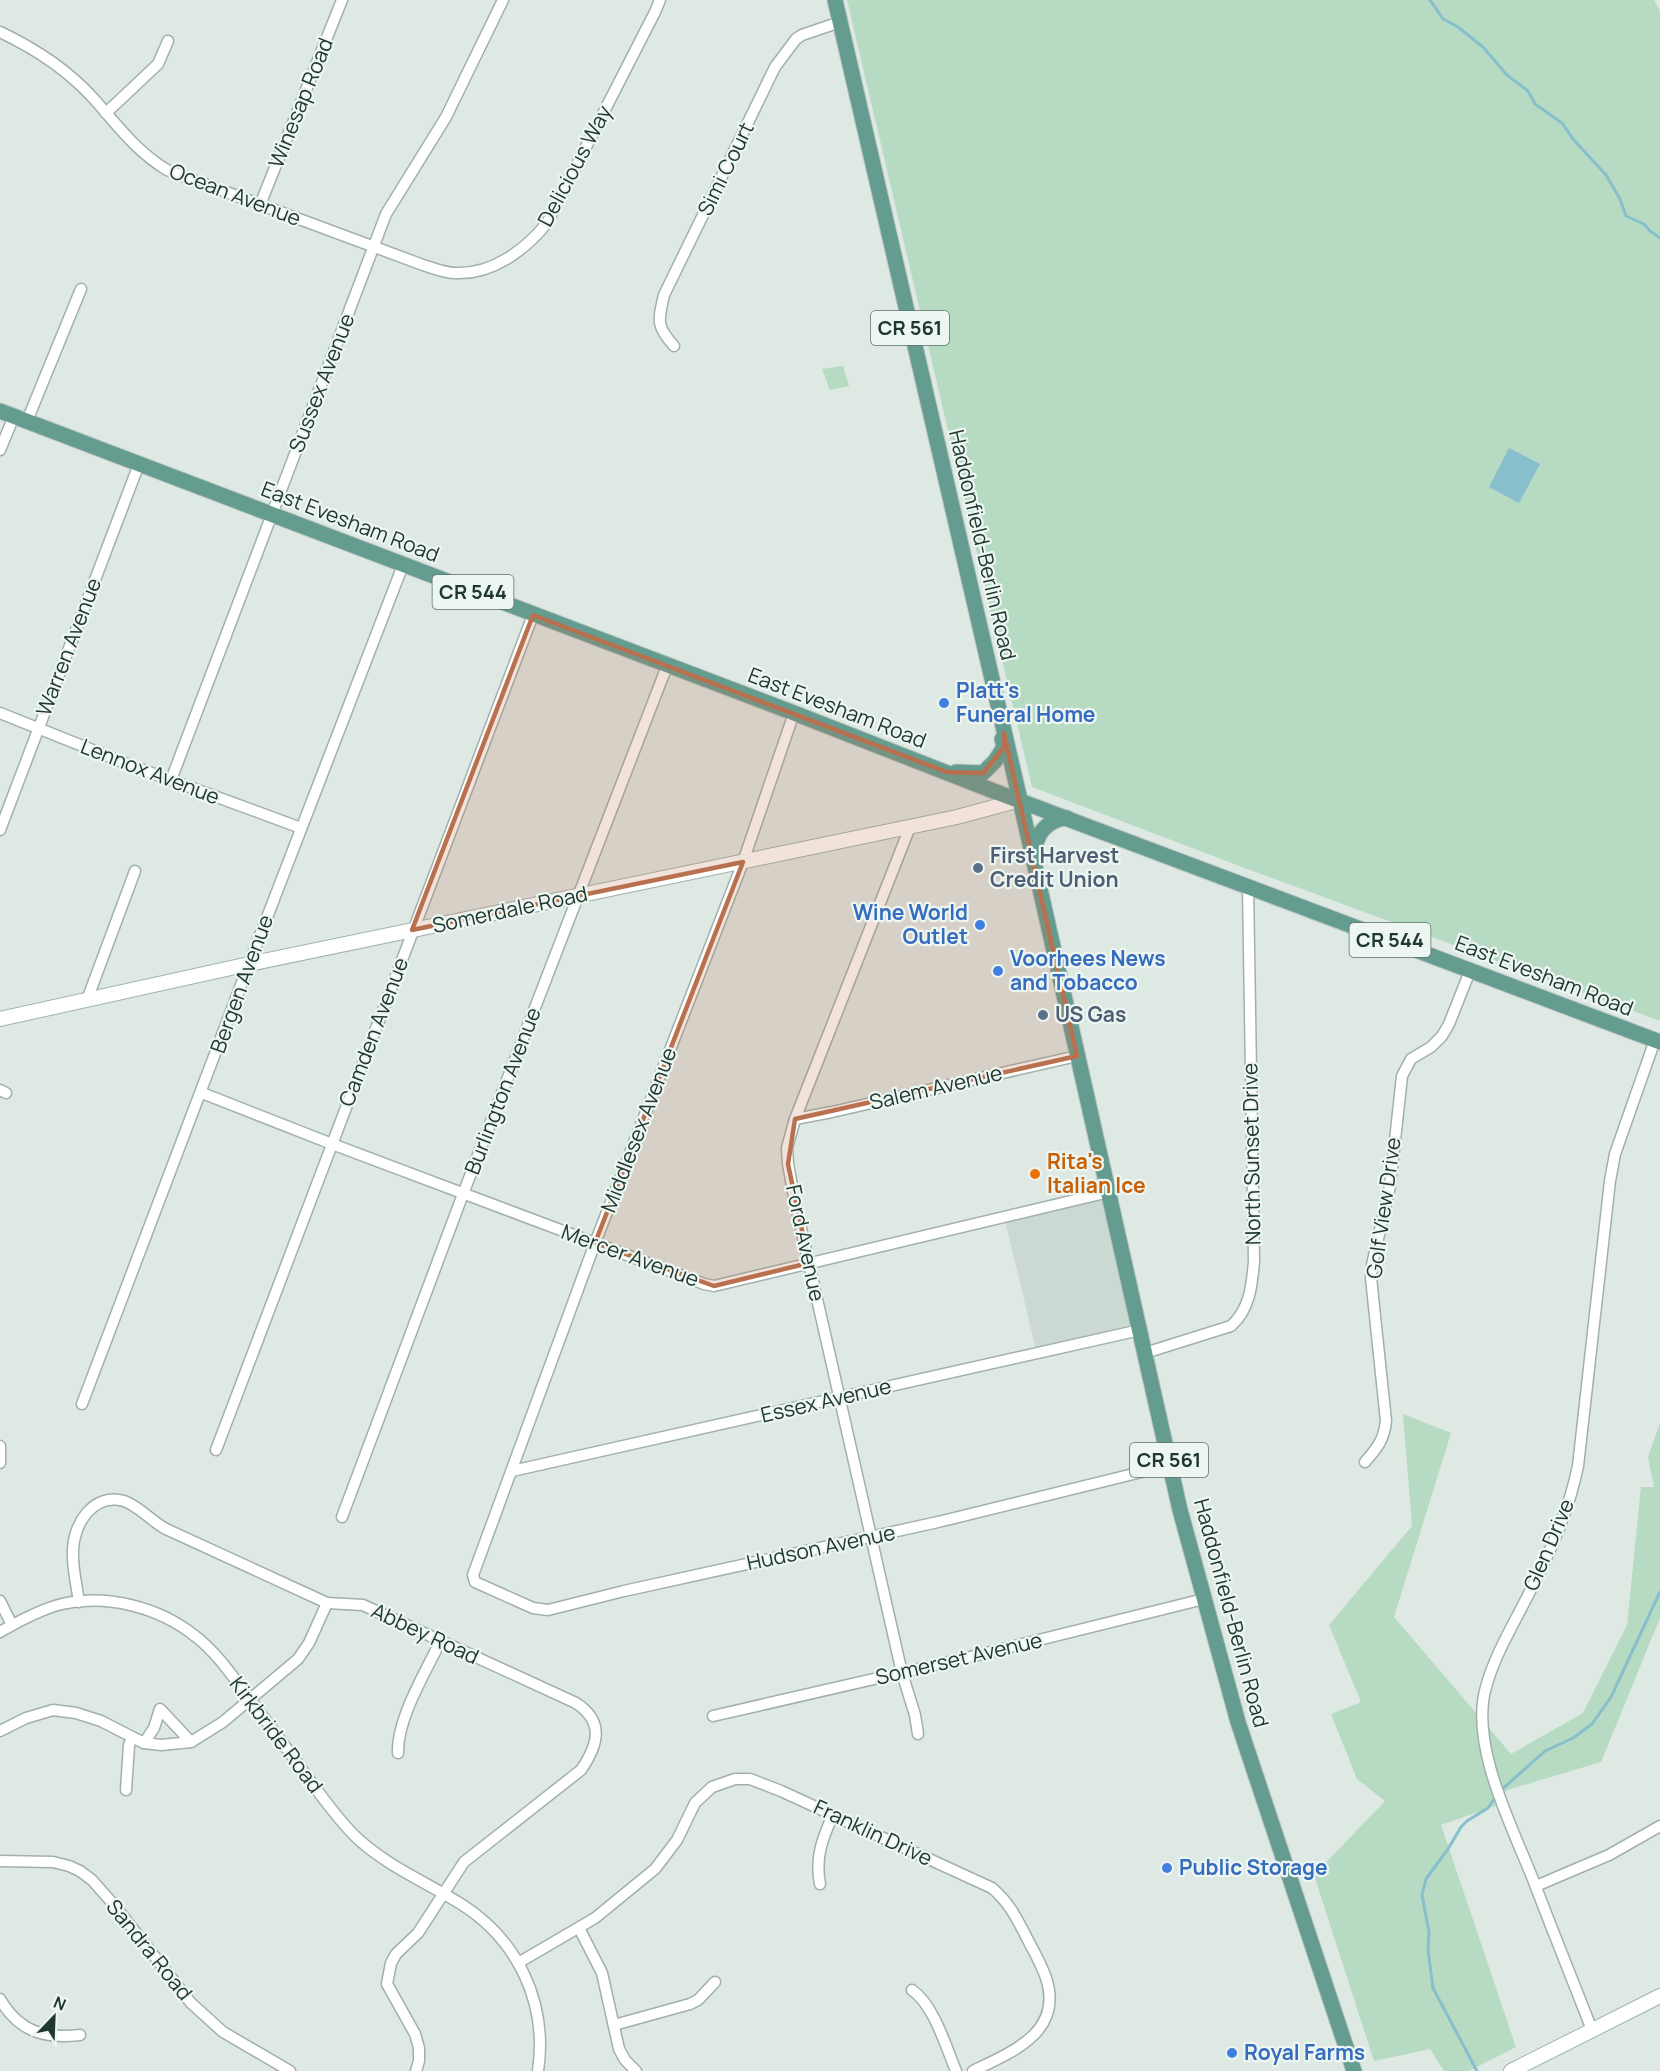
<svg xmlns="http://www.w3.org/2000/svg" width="1660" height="2071" font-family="Manrope,sans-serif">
<rect width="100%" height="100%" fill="#dee9e4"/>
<path fill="#ccd9d3" d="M1109 1192 1140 1330 1037 1354 1004 1216Z"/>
<g fill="#b7dac2">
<path d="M847 0H1654L1660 11V1021L1242 867 1032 787Z"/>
<path d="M843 366 849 386 830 390 822 369Z"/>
<path d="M1403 1414 1451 1433 1394 1617 1511 1754 1583 1713 1627 1625 1641 1487H1654L1648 1457 1660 1423V1618L1601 1762 1507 1790 1495 1806 1441 1825 1516 2047 1469 2071H1444L1430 2049 1374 2061 1314 1875 1385 1801 1357 1779 1331 1714 1361 1702 1329 1625 1412 1526Z"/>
</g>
<path fill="#87bfcd" d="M1509 448 1540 464 1519 503 1489 487Z"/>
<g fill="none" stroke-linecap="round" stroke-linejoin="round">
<g stroke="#87bfcd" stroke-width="3">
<path d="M1430 0 1443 19 1458 27 1483 47 1507 75 1528 91 1535 104 1562 123 1573 139 1606 175 1620 199 1626 216 1644 224 1650 231 1660 238"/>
<path d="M1500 1791 1545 1751 1573 1738 1592 1724 1611 1697 1660 1592"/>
<path d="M1477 2071 1433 1988 1428 1950 1429 1932 1422 1895 1426 1879 1448 1849 1461 1827 1467 1821 1488 1808 1496 1796"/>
</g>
<g stroke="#a1b0ab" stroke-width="13">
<g id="minor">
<path d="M0 32C36 49 67 69 94 99 118 126 136 151 167 170L423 265C433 268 444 273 455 273 492 275 525 250 547 223L655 12 660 0"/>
<path d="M106 113 158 64 168 41"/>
<path d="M260 205 342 0"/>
<path d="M674 346C656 326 658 321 664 295L775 67 796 39 802 35 840 22"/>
<path d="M27 421 81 289"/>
<path d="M0 450 14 416"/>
<path d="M0 713 130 765 301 828"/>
<path d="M794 713 743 862 595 1243 473 1575 475 1582 533 1608 548 1610 624 1591 938 1522 1170 1465"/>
<path d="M171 780 386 214 446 117 503 0"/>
<path d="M910 827 795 1119 787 1148 788 1164 795 1202 902 1673 915 1715 918 1734"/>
<path d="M0 830 139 464"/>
<path d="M87 1000 135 871"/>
<path d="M0 1090 6 1093"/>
<path d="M202 1093 332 1144 704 1284 714 1286 1109 1192"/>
<path d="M795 1119 832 1112 1077 1056"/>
<path d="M1145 1353 1231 1326C1250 1309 1252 1285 1254 1261L1248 886"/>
<path d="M82 1404 249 964 403 565"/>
<path d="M0 1446V1463"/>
<path d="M216 1450 533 615"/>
<path d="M1365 1462C1377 1448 1384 1440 1386 1421L1371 1278 1372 1265 1390 1186 1402 1076 1411 1059 1431 1047 1442 1036 1449 1024 1470 971"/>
<path d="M512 1471 1140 1330"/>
<path d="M342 1517 463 1194 667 666"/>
<path d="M0 1601 12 1625"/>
<path d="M79 1602C77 1586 72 1568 73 1551 73 1525 93 1492 124 1501 139 1506 151 1521 166 1529L327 1603 363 1605 576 1703C605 1722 598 1745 581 1770L464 1862 418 1933 396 1954 391 1963 387 1984 415 2034 419 2048V2061L416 2071"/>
<path d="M0 1632C19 1621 41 1609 62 1604 107 1594 159 1607 195 1636 215 1651 231 1674 246 1694 267 1722 288 1750 308 1778 323 1798 339 1821 357 1838 387 1866 426 1882 461 1904 518 1940 548 2003 538 2071"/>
<path d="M713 1716 974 1656 1204 1599"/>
<path d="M0 1731 26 1718 53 1710 76 1713 101 1721 144 1743 161 1745 191 1742 223 1722 298 1659 309 1643 327 1603"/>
<path d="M144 1743 154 1728 160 1709 191 1742"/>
<path d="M398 1753C397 1719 425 1673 440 1642"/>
<path d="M126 1790 129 1745 132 1738"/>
<path d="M0 1861 53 1862 69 1866 80 1871 92 1880 115 1906 191 2003 223 2032 290 2071"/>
<path d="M820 1884C815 1858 822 1839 833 1815"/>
<path d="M1536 1886 1609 1855 1660 1826"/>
<path d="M579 1928 602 1973 619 2049 625 2060 636 2071"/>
<path d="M518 1963 595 1918 655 1869 677 1840 695 1803 712 1787 735 1779H750L781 1791 992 1888C1011 1904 1019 1923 1030 1944 1036 1955 1042 1966 1046 1978 1064 2032 1012 2052 973 2071"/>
<path d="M912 1990C934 2005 946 2047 956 2071"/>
<path d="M0 1999C19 2032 45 2039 80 2035"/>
<path d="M614 2025 690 2004 698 2000 715 1982"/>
<path d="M1592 2030C1573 1981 1553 1932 1534 1882 1513 1828 1469 1745 1486 1687 1494 1658 1509 1632 1523 1605 1546 1561 1568 1515 1578 1466L1610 1181 1615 1154 1655 1040"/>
</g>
</g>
<g stroke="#9eb4ad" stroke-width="16">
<g id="secondary">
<path d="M0 1019 249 964 957 817 1020 800"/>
<path d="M1511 2071 1660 1996"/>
</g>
</g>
<g stroke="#bcc3c2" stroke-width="17">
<g id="primary">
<path d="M835 0 1020 800 1180 1510 1238 1722 1354 2071"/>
<path d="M0 411 794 713 991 790 1660 1042"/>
<path d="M956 772 983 773 995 761 1004 747 1002 739"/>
<path d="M1037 854C1032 835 1049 819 1067 818"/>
</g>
</g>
<use href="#minor" stroke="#fff" stroke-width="10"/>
<use href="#secondary" stroke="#fff" stroke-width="14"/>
<use href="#primary" stroke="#649d90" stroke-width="15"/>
</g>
<path fill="#b9704f" fill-opacity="0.2" stroke="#b9704f" stroke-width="4.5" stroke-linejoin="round" d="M533 615 947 772 983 773 1004 747V733L1077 1056 795 1119 788 1164 809 1263 714 1286 595 1243 743 862 412 930Z"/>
<g fill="#3f7fe0" stroke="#eef6f2" stroke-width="2">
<circle cx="944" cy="703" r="6"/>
<circle cx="980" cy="925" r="6"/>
<circle cx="998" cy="971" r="6"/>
<circle cx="1167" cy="1868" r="6"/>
<circle cx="1232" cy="2053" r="6"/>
</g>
<g fill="#5c6f8a" stroke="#eef6f2" stroke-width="2">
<circle cx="978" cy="868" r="6"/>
<circle cx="1043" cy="1015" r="6"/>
</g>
<circle fill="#e8710a" stroke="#eef6f2" stroke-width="2" cx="1035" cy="1174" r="6"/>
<g text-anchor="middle" stroke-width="4.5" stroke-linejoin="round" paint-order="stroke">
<g fill="#eef6f2" stroke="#5e716c" stroke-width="1.5">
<rect x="871" y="311" width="78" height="34" rx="4.5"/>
<rect x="432.5" y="575" width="81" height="34" rx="4.5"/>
<rect x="1349.5" y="923" width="81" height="34" rx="4.5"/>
<rect x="1130" y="1443" width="78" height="34" rx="4.5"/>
</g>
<g font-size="20" font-weight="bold" fill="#203832">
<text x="910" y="335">CR 561</text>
<text x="473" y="599">CR 544</text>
<text x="1390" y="947">CR 544</text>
<text x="1169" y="1467">CR 561</text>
</g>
<g font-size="21" fill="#203832" stroke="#eef6f2">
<text transform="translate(301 103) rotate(-68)" y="7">Winesap Road</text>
<text transform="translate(575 166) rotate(-62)" y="7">Delicious Way</text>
<text transform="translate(726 169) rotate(-64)" y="7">Simi Court</text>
<text transform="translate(235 195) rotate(21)" y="7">Ocean Avenue</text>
<text transform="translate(322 383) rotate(-69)" y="7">Sussex Avenue</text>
<text transform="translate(350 522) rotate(21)" y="7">East Evesham Road</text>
<text transform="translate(982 545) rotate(77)" y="7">Haddonfield-Berlin Road</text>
<text transform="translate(69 647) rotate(-69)" y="7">Warren Avenue</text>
<text transform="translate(837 708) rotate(21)" y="7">East Evesham Road</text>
<text transform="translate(150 772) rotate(21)" y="7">Lennox Avenue</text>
<text transform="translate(510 910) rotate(-12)" y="7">Somerdale Road</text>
<text transform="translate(1544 976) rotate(21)" y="7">East Evesham Road</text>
<text transform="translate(242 984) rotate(-70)" y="7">Bergen Avenue</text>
<text transform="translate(374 1032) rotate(-69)" y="7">Camden Avenue</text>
<text transform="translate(936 1088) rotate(-13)" y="7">Salem Avenue</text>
<text transform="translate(503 1091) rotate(-69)" y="7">Burlington Avenue</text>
<text transform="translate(639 1130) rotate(-69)" y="7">Middlesex Avenue</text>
<text transform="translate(1252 1154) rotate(-91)" y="7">North Sunset Drive</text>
<text transform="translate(1384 1208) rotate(-82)" y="7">Golf View Drive</text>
<text transform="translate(805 1243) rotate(78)" y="7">Ford Avenue</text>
<text transform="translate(630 1256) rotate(20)" y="7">Mercer Avenue</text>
<text transform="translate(826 1401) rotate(-13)" y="7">Essex Avenue</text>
<text transform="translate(1549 1545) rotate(-67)" y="7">Glen Drive</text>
<text transform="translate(821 1548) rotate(-12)" y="7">Hudson Avenue</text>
<text transform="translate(1231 1613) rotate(75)" y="7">Haddonfield-Berlin Road</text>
<text transform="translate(425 1634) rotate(25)" y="7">Abbey Road</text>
<text transform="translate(959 1659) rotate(-13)" y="7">Somerset Avenue</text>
<text transform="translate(276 1735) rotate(53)" y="7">Kirkbride Road</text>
<text transform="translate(873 1833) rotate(25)" y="7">Franklin Drive</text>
<text transform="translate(149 1950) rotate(51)" y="7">Sandra Road</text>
</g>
<g font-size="21" font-weight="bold" fill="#366cbe" stroke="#eef6f2" text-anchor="start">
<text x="956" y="698">Platt's<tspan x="956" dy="24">Funeral Home</tspan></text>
<text x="968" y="920" text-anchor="end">Wine World<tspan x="968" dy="24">Outlet</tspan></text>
<text x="1010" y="966">Voorhees News<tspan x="1010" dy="24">and Tobacco</tspan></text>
<text x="1179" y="1875">Public Storage</text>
<text x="1244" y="2060">Royal Farms</text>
</g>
<g font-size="21" font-weight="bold" fill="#4e5e75" stroke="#eef6f2" text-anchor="start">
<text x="990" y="863">First Harvest<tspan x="990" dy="24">Credit Union</tspan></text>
<text x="1055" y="1022">US Gas</text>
</g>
<g font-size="21" font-weight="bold" fill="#c56008" stroke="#eef6f2" text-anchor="start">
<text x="1047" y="1169">Rita's<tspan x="1047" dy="24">Italian Ice</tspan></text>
</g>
</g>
<g transform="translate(54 2017) rotate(23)" stroke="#eef6f2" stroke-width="4.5" paint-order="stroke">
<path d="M0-4.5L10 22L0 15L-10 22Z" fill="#203832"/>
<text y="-9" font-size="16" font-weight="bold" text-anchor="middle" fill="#203832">N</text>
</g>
</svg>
